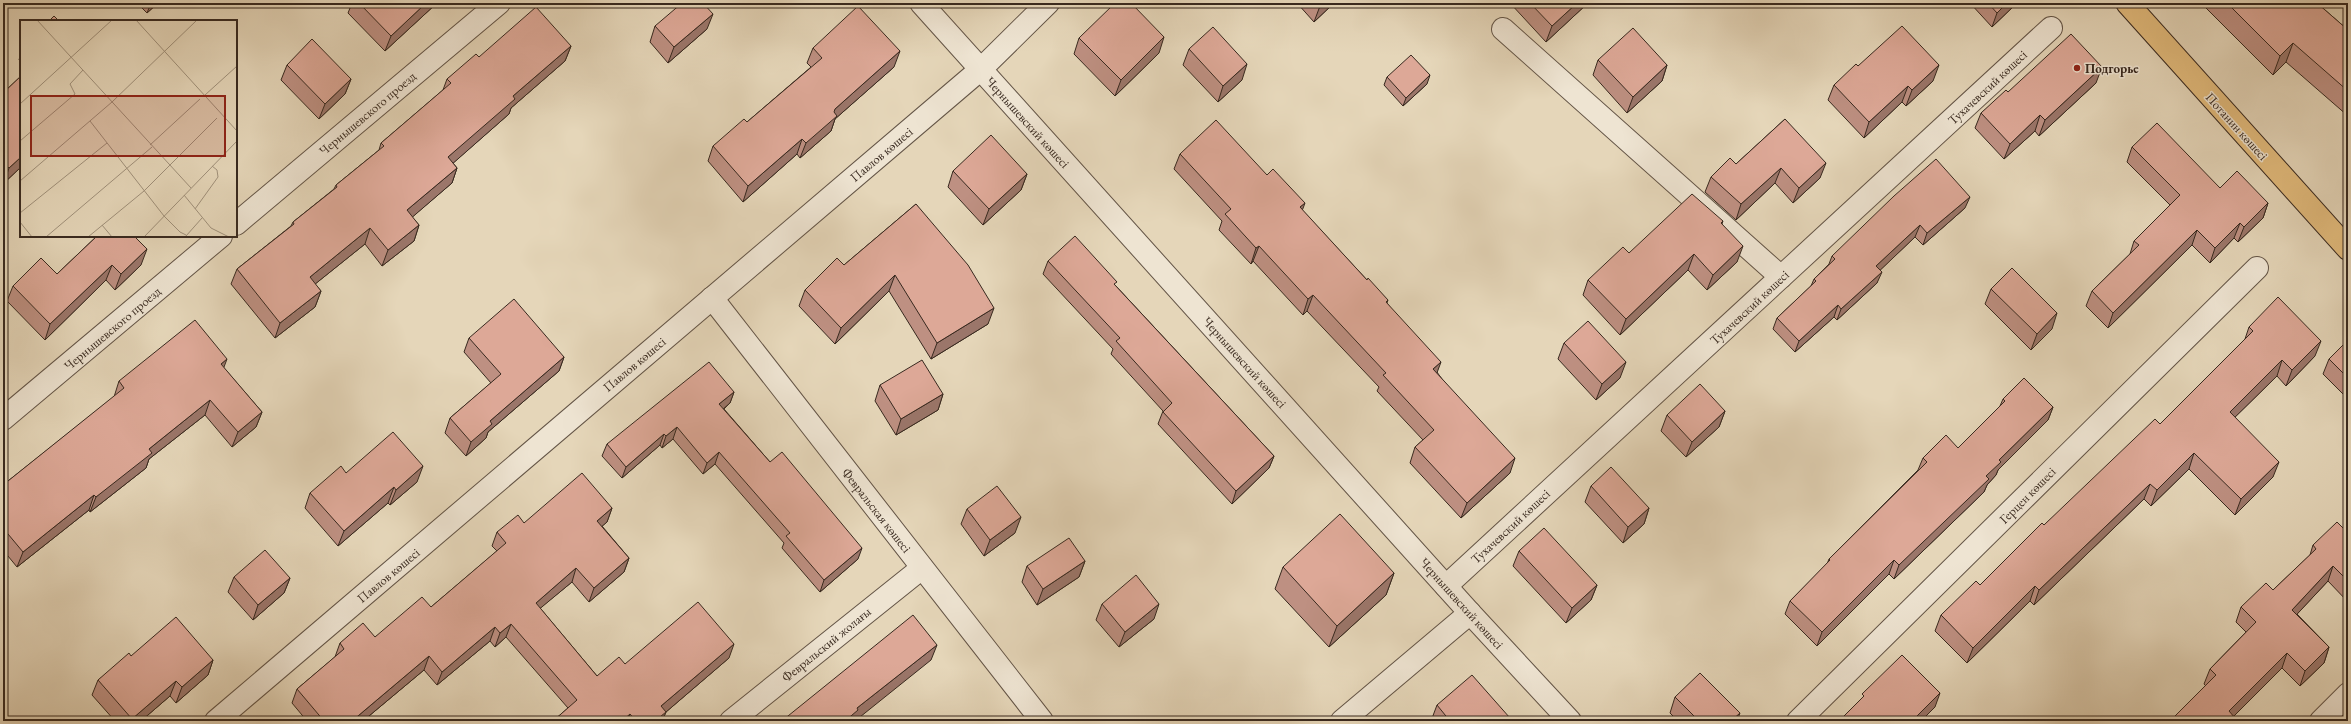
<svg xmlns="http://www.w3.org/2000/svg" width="2351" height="724" font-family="'EB Garamond',serif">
<rect width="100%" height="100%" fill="#e5d6b9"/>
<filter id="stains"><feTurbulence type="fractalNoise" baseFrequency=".005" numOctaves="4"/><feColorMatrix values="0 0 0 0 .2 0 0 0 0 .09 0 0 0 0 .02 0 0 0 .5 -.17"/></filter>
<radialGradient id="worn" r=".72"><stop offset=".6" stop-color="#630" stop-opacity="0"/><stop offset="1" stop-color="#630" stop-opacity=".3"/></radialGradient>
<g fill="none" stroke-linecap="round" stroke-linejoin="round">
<g stroke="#635446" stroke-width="24">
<g id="minor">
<path d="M921 3 1470 613 1570 721"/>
<path d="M1503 29 1781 277"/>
<path d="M236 224 499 3"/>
<path d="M712 298 1042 721"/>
<path d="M3 419 221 236"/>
<path d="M1446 586 2051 28"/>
<path d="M216 721 981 69 1048 3"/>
<path d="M731 721 922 568"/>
<path d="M1342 721 1470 613"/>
<path d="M1798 721 2257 268"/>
<path d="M2321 721 2348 694"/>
</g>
</g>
<g stroke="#38291f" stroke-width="24">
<path id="major" d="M2127 3 2348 249"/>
</g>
<use href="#minor" stroke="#eee4d2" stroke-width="22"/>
<use href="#major" stroke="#e2bb7c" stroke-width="22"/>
</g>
<g fill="#be9082" stroke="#38291f">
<path d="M137 3H158L147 13Z"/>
<path d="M352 3H437L385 51 348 13Z"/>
<path d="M1297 3H1334L1314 22Z"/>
<path d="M1510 3H1588L1546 42Z"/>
<path d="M1970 3H2017L1992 27Z"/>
<path d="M2201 3H2317L2348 30V116L2286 62 2273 75Z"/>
<path d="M655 26 707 29 668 63 650 42Z"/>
<path d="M1079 38 1159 53 1115 96 1074 54Z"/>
<path d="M571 46 565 61 511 108 509 114 453 163 457 168 452 183 412 217 419 225 414 241 382 266 365 244 315 284 321 291 315 307 275 338 231 284 237 269 291 226 293 222 334 189 336 185 379 150 381 143 443 90 447 79 479 57Z"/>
<path d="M813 48 894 67 835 119 831 131 800 158 797 154 743 202 708 161 713 146 747 122 811 67 807 63Z"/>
<path d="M1189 49 1242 80 1218 102 1183 65Z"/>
<path d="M21 53V62L19 60Z"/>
<path d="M1598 60 1667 65 1662 81 1627 113 1593 75Z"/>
<path d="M287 65 351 79 345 94 319 119 281 80Z"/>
<path d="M1858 66 1933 81 1906 106 1902 102 1864 138 1828 100 1834 85Z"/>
<path d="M21 76V167L4 183 3 182V93Z"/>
<path d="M1387 77 1427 84 1403 106 1384 85Z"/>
<path d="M2096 83 2039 136 2035 131 2004 159 1975 128 1981 113 2008 92Z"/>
<path d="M1785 119 1820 178 1793 203 1775 183 1736 220 1705 192 1711 177 1736 164Z"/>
<path d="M2132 147 2220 188 2268 203 2263 218 2238 242 2234 238 2210 263 2192 245 2108 328 2086 306 2092 291 2130 254 2134 241 2170 205 2127 162Z"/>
<path d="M1180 154 1267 175 1302 210 1367 280 1388 300 1387 303 1510 473 1461 518 1410 463 1415 447 1423 440 1377 391 1379 387 1307 311 1303 315 1253 261 1251 264 1219 230 1222 221 1174 169Z"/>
<path d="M953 171 1027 174 1021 190 983 225 948 187Z"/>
<path d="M916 204 988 324 931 359 889 291 835 344 799 306 805 290 844 265Z"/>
<path d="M1965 208 1923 245 1915 237 1880 270 1877 283 1837 320 1834 317 1795 352 1773 329 1777 318 1811 286 1814 279 1829 264 1832 256Z"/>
<path d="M1723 221 1722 224 1737 262 1707 290 1688 270 1620 335 1583 295 1588 280 1629 253Z"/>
<path d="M97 236 141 265 115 290 106 280 45 340 7 301 13 286 57 274Z"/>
<path d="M1048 261 1115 285 1274 456 1269 468 1232 504 1158 424 1163 411 1111 354 1113 349 1043 274Z"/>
<path d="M1991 289 2052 329 2031 350 1985 304Z"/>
<path d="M2249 327 2315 356 2286 386 2277 376 2235 417 2273 477 2235 515 2189 469 2151 506 2144 499 2034 605 2030 601 1967 663 1935 631 1941 615 1980 585 2044 525 2160 424 2245 339Z"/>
<path d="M469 338 564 357 559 371 488 432 486 438 466 456 445 433 450 418 491 383 464 352Z"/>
<path d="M2348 340V399L2323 374 2329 359Z"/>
<path d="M1564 343 1620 378 1596 400 1558 359Z"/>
<path d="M224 368 262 412 256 427 232 447 205 415 149 459 146 468 90 512 89 510 17 567 3 550V485L114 397 119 381Z"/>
<path d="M880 385 943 394 938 410 896 435 875 401Z"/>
<path d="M734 392 730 403 724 409 770 462 858 559 820 592 782 548 784 543 715 464 703 474 673 439 662 448 660 445 622 478 602 456 607 444Z"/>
<path d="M2003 399 2053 407 2048 420 1998 470 1996 475 1987 485 1984 492 1894 579 1889 574 1817 646 1785 614 1790 601 1827 564 1829 559 1918 470 1923 458 1958 448 2000 406Z"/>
<path d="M1725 411 1719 427 1686 457 1661 431 1667 415Z"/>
<path d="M346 473 417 482 390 505 388 503 338 546 305 508 310 493Z"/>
<path d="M1591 486 1649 508 1644 524 1623 543 1585 502Z"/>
<path d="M612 508 607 522 602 526 629 558 624 572 589 602 572 582 540 608 597 676 625 664 729 658 666 712 662 721H553L568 708 506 637 495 647 490 641 437 685 424 670 363 721H307L292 703 297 689 335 657 340 643 375 637 431 607 497 551 492 546 497 532 524 523Z"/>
<path d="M967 509 1015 533 984 556 961 524Z"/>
<path d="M2348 533V602L2328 581 2297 614 2329 647 2324 663 2300 686 2282 668 2234 716 2204 684 2210 669 2246 632 2236 622 2241 607 2273 590 2310 555 2313 545Z"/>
<path d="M1519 551 1597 585 1591 600 1566 623 1513 566Z"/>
<path d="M1085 561 1079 577 1037 605 1022 582 1027 566Z"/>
<path d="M1283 567 1394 573 1386 595 1329 647 1275 589Z"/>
<path d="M234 577 290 578 284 593 253 620 228 592Z"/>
<path d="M1102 604 1154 619 1119 647 1096 620Z"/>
<path d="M131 656 213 660 208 675 176 703 170 696 141 721H115L92 695 98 680Z"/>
<path d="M1675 697 1737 721H1678L1670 713Z"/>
<path d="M1437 705 1509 721H1431Z"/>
</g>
<g fill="#9b766a" stroke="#38291f">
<path d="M151 3H158L147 13Z"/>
<path d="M426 3H437L385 51 391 36Z"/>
<path d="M1323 3H1334L1314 22 1320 6Z"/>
<path d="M1577 3H1588L1546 42 1552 26Z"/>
<path d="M2007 3H2017L1992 27 1997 13Z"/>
<path d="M713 14 707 29 668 63 674 47Z"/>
<path d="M1164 37 1159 53 1115 96 1121 80Z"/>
<path d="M2293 43 2286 62 2273 75 2280 56Z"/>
<path d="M571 46 565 61 511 108 509 114 442 173 448 157 513 96Z"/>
<path d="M900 51 894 67 835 119 831 131 800 158 806 143 835 109Z"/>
<path d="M1247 64 1242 80 1218 102 1223 86Z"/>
<path d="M1667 65 1662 81 1627 113 1633 97Z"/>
<path d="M1939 65 1933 81 1906 106 1912 90Z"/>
<path d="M2102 67 2096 83 2039 136 2045 120Z"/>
<path d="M1430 75 1427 84 1403 106 1406 98Z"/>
<path d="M351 79 345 94 319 119 325 104Z"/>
<path d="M1908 86 1902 102 1864 138 1869 122Z"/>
<path d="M2040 115 2035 131 2004 159 2010 144Z"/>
<path d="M802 139 797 154 743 202 748 186Z"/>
<path d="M21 157V167L4 183 9 168Z"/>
<path d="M1826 163 1820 178 1793 203 1799 188Z"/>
<path d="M457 168 452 183 402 226 407 210Z"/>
<path d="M1781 168 1775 183 1736 220 1741 204Z"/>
<path d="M1027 174 1021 190 983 225 989 209Z"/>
<path d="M1970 197 1965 208 1923 245 1927 233Z"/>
<path d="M1305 203 1299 219 1300 207Z"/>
<path d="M2268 203 2263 218 2238 242 2244 227Z"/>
<path d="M2240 223 2234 238 2210 263 2215 248Z"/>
<path d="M419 225 414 241 382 266 388 250Z"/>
<path d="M1920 225 1915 237 1872 278 1876 266Z"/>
<path d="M370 228 365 244 304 293 310 277Z"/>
<path d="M2197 230 2192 245 2108 328 2113 313Z"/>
<path d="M1259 246 1253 261 1251 264 1256 248Z"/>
<path d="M1743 246 1737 262 1707 290 1713 275Z"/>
<path d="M147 249 141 265 115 290 121 274Z"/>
<path d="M1694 254 1688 270 1620 335 1626 319Z"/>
<path d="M112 265 106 280 45 340 50 324Z"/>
<path d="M1882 272 1877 283 1837 320 1841 309Z"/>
<path d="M895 275 889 291 835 344 841 328Z"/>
<path d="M321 291 315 307 275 338 280 323Z"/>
<path d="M1313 295 1307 311 1303 315 1308 299Z"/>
<path d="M1838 305 1834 317 1795 352 1799 341Z"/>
<path d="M994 308 988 324 931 359 937 343Z"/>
<path d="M2057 313 2052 329 2031 350 2037 334Z"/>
<path d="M2321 341 2315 356 2286 386 2292 370Z"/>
<path d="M564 357 559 371 488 432 486 438 466 456 471 442 490 421Z"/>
<path d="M227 359 221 375V364Z"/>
<path d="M2282 360 2277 376 2224 428 2230 412Z"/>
<path d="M1441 362 1435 378 1433 369Z"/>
<path d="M1626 362 1620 378 1596 400 1602 384Z"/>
<path d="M734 392 730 403 715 416 719 404Z"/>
<path d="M943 394 938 410 896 435 901 419Z"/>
<path d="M210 400 205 415 149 459 146 468 90 512 96 497 149 449Z"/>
<path d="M2053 407 2048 420 1998 470 1996 475 1987 485 1984 492 1894 579 1899 565 1999 460Z"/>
<path d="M1725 411 1719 427 1686 457 1692 442Z"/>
<path d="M262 412 256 427 232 447 238 432Z"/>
<path d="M677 427 673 439 662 448 666 436Z"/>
<path d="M664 434 660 445 622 478 626 467Z"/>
<path d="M719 452 715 464 703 474 707 463Z"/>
<path d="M2194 453 2189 469 2151 506 2157 490Z"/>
<path d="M1274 456 1269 468 1232 504 1236 491Z"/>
<path d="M1515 458 1510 473 1461 518 1467 503Z"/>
<path d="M2279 462 2273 477 2235 515 2241 499Z"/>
<path d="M423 466 417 482 390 505 396 490Z"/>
<path d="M2150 484 2144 499 2034 605 2039 590Z"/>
<path d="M394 487 388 503 338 546 344 531Z"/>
<path d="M94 495 89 510 17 567 23 552Z"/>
<path d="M612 508 607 522 592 535 597 521Z"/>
<path d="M1649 508 1644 524 1623 543 1628 527Z"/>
<path d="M1021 517 1015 533 984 556 990 540Z"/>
<path d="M862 548 858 559 820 592 824 580Z"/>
<path d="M629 558 624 572 589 602 594 588Z"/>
<path d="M1894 560 1889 574 1817 646 1822 632Z"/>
<path d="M1085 561 1079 577 1037 605 1043 589Z"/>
<path d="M2333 566 2328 581 2287 625 2292 610Z"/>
<path d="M576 568 572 582 531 616 536 603Z"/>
<path d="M1394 573 1386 595 1329 647 1337 626Z"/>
<path d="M290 578 284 593 253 620 258 605Z"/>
<path d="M1597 585 1591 600 1566 623 1572 608Z"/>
<path d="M2035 586 2030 601 1967 663 1973 648Z"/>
<path d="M1159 604 1154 619 1119 647 1125 632Z"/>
<path d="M511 624 506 637 495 647 500 633Z"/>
<path d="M495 627 490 641 437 685 442 672Z"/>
<path d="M734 644 729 658 666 712 662 721H655L661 706Z"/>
<path d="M937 645 931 660 855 721H845L857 708Z"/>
<path d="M2329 647 2324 663 2300 686 2305 671Z"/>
<path d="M2287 653 2282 668 2229 721V711Z"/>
<path d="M429 656 424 670 363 721H352Z"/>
<path d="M213 660 208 675 176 703 182 687Z"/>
<path d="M176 681 170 696 141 721H131L132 719Z"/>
<path d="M1940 693 1935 707 1921 721H1912Z"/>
<path d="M1740 713 1737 721H1731Z"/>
<path d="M630 714 628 721H622Z"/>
</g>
<g fill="#dda897" stroke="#38291f">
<path d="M359 3H426L391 36Z"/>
<path d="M682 3H703L713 14 674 47 655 26Z"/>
<path d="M1115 3H1131L1164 37 1121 80 1079 38Z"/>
<path d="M1317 3H1323L1320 6Z"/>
<path d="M1530 3H1577L1552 26Z"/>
<path d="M1988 3H2007L1997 13Z"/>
<path d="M2227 3H2317L2348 30V91L2293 43 2280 56Z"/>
<path d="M858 6 900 51 835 109 834 112 837 116 806 143 802 139 748 186 713 146 744 119 747 122 822 58 813 48Z"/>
<path d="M536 7 571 46 513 96 515 99 448 157 457 168 407 210 419 225 388 250 370 228 310 277 321 291 280 323 237 269 294 224 293 222 337 187 336 185 384 146 381 143 451 83 447 79 476 54 479 57Z"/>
<path d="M54 16 59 21H49Z"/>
<path d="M1902 26 1939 65 1912 90 1908 86 1869 122 1834 85 1856 64 1858 66Z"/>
<path d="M1213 27 1247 64 1223 86 1189 49Z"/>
<path d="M1633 28 1667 65 1633 97 1598 60Z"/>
<path d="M2071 34 2102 67 2045 120 2040 115 2010 144 1981 113 2006 90 2008 92Z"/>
<path d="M312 39 351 79 325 104 287 65Z"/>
<path d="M1411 55 1430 75 1406 98 1387 77Z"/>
<path d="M21 76V157L9 168 3 162V93Z"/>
<path d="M1785 119 1826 163 1799 188 1781 168 1741 204 1711 177 1730 158 1736 164Z"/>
<path d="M1216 120 1267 175 1273 169 1305 203 1300 207 1367 280 1368 278 1388 300 1386 302 1441 362 1433 369 1515 458 1467 503 1415 447 1434 430 1383 375 1386 373 1313 295 1308 299 1259 246 1256 248 1225 214 1231 209 1180 154Z"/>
<path d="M2157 123 2220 188 2237 171 2268 203 2244 227 2240 223 2215 248 2197 230 2113 313 2092 291 2139 245 2134 241 2180 195 2132 147Z"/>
<path d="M991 135 1027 174 989 209 953 171Z"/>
<path d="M1936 159 1970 197 1927 233 1920 225 1876 266 1882 272 1841 309 1838 305 1799 341 1777 318 1816 281 1814 279 1835 259 1832 256 1894 196Z"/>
<path d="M1692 194 1723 221 1721 223 1743 246 1713 275 1694 254 1626 319 1588 280 1623 247 1629 253Z"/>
<path d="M916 204 968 265 994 308 937 343 895 275 841 328 805 290 837 258 844 265Z"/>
<path d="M97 236H134L147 249 121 274 112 265 50 324 13 286 41 258 57 274Z"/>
<path d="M1075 236 1117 282 1114 284 1274 456 1236 491 1163 412 1172 403 1116 341 1120 338 1048 261Z"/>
<path d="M2012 268 2057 313 2037 334 1991 289Z"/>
<path d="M2278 297 2321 341 2292 370 2282 360 2230 412 2279 462 2241 499 2194 453 2157 490 2150 484 2039 590 2035 586 1973 648 1941 615 1976 581 1980 585 2042 523 2044 525 2155 419 2160 424 2253 331 2249 327Z"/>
<path d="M514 299 564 357 490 421 492 424 471 442 450 418 501 374 469 338Z"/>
<path d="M195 320 227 359 221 364 262 412 238 432 210 400 149 449 152 453 96 497 94 495 23 552 3 528V485L124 388 119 381Z"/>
<path d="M1588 321 1626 362 1602 384 1564 343Z"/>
<path d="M2348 340V378L2329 359Z"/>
<path d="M922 360 943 394 901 419 880 385Z"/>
<path d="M709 362 734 392 719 404 770 462 782 452 862 548 824 580 786 536 790 533 719 452 707 463 677 427 666 436 664 434 626 467 607 444Z"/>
<path d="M2024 378 2053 407 1999 460 2001 462 1986 476 1989 479 1899 565 1894 560 1822 632 1790 601 1830 560 1829 559 1927 462 1923 458 1946 435 1958 448 2005 401 2003 399Z"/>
<path d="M1700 384 1725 411 1692 442 1667 415Z"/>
<path d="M393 432 423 466 396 490 394 487 344 531 310 493 341 466 346 473Z"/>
<path d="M1611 467 1649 508 1628 527 1591 486Z"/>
<path d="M582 473 612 508 597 521 629 558 594 588 576 568 536 603 597 676 619 657 625 664 698 602 734 644 661 706 666 712 655 721H636L630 714 622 721H553L577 700 511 624 500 633 495 627 442 672 429 656 352 721H324L297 689 344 649 340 643 363 623 375 637 422 597 431 607 506 543 497 532 518 515 524 523Z"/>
<path d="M997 486 1021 517 990 540 967 509Z"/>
<path d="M1340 514 1394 573 1337 626 1283 567Z"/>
<path d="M2337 522 2348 533V581L2333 566 2292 610 2329 647 2305 671 2287 653 2229 711 2235 718 2232 721H2170L2216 675 2210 669 2256 622 2241 607 2266 583 2273 590 2316 549 2313 545Z"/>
<path d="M1544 528 1597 585 1572 608 1519 551Z"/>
<path d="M1069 538 1085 561 1043 589 1027 566Z"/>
<path d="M265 550 290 578 258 605 234 577Z"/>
<path d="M1136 575 1159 604 1125 632 1102 604Z"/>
<path d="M913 615 937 645 857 708 858 710 845 721H784L783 720Z"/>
<path d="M176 617 213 660 182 687 176 681 132 719 98 680 129 653 131 656Z"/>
<path d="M1902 655 1940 693 1912 721H1839L1864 696 1862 694Z"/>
<path d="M1700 673 1740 713 1731 721H1699L1675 697Z"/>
<path d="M1472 675 1510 718 1506 721H1450L1437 705Z"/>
</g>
<circle fill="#8f2418" stroke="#eee4d2" stroke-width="1.5" cx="2077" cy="68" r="4"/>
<g text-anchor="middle" stroke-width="3" stroke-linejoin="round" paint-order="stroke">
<g font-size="13" font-weight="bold" fill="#38291f" stroke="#eee4d2" text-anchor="start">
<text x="2085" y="73">Подгорье</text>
</g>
<g font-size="13" fill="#38291f" stroke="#eee4d2">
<text transform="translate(1987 87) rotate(-43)" y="5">Тухачевский көшесі</text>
<text transform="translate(367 113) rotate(-40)" y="5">Чернышевского проезд</text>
<text transform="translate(1028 122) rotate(48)" y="5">Чернышевский көшесі</text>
<text transform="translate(2237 126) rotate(48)" y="5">Потанин көшесі</text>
<text transform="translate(881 154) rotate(-40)" y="5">Павлов көшесі</text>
<text transform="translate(1749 307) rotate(-43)" y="5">Тухачевский көшесі</text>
<text transform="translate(112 328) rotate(-40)" y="5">Чернышевского проезд</text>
<text transform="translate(1245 362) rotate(48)" y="5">Чернышевский көшесі</text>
<text transform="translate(634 364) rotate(-40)" y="5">Павлов көшесі</text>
<text transform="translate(2027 495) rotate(-45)" y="5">Герцен көшесі</text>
<text transform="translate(877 510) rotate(52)" y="5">Февральская көшесі</text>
<text transform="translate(1510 526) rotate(-43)" y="5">Тухачевский көшесі</text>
<text transform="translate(388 575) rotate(-40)" y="5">Павлов көшесі</text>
<text transform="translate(1462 603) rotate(48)" y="5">Чернышевский көшесі</text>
<text transform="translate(826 644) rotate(-39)" y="5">Февральский жолағы</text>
</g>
</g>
<g transform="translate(20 20)">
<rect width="217" height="217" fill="#e5d6b9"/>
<path fill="none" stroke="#a0917b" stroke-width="1" d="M17 0 171 168M116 0 217 111M185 75 217 46M0 84 92 0M70 101 144 196 160 212 166 215M0 121 55 74 50 64 63 50M130 125 180 79M0 161 92 82 177 0M164 175 191 208 209 217M175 189 198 157 197 150 192 146M0 193 87 123M0 202 12 217M82 205 92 217M166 216 182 198M26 217 132 127M68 217 124 171 197 98M124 217 217 121"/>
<path fill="#8f2418" fill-opacity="0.15" stroke="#8f2418" stroke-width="2" d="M11 76H205V136H11Z"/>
<rect width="217" height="217" fill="none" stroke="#38291f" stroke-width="2"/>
</g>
<rect width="2351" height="724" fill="none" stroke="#e5d6b9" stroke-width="16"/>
<rect x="4" y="4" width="2343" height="716" fill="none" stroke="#38291f" stroke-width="2"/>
<rect x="8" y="8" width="2335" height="708" fill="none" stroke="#38291f"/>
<rect width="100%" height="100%" filter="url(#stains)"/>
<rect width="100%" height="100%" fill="url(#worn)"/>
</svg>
